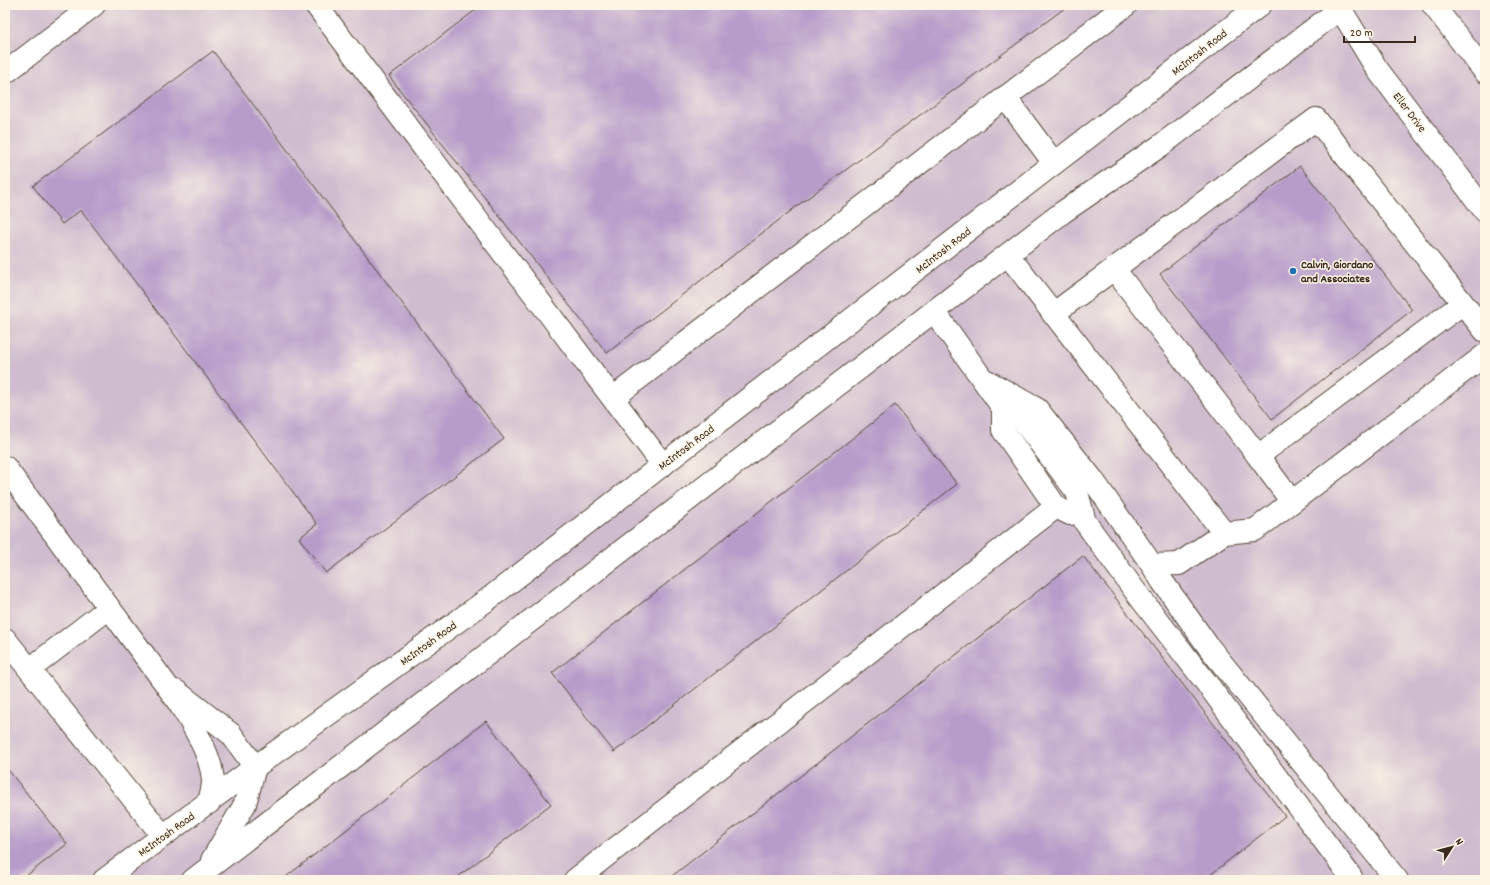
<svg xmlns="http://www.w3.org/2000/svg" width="1490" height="885" font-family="Dekko,sans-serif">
<rect width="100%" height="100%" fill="#fcf5e5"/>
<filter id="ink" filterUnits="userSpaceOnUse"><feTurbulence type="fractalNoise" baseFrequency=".025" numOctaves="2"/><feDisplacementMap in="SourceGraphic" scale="8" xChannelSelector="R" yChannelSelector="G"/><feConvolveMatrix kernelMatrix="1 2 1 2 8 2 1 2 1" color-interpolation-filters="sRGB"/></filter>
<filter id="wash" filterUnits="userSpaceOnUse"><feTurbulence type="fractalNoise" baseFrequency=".012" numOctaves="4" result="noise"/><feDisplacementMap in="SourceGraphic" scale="16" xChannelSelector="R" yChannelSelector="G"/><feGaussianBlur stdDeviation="0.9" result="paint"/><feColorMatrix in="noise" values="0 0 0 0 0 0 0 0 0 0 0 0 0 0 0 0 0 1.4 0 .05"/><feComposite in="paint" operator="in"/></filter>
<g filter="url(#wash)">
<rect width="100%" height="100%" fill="#f1e2c4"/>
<rect fill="#cfbdcf" x="5" y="5" width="1480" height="875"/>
<g id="blocks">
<g fill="#b79cc9">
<path d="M482 5H1069L801 203 607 353 389 76Z"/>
<path d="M213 51 504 439 326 573 299 538 317 524 81 210 62 224 33 186Z"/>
<path d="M1300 166 1412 310 1272 419 1160 274Z"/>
<path d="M895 405 957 484 614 752 552 673Z"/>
<path d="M1083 556 1285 816 1204 880H667Z"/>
<path d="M486 721 551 804 454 880H282Z"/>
<path d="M5 766 67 844 21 880H5Z"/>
</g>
</g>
</g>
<g filter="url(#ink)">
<use href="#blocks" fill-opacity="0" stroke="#564637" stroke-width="1"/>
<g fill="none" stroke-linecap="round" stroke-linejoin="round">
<g stroke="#564637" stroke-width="24">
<g id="minor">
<path d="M316 5 663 465"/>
<path d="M1338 5 1377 69 1485 211"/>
<path d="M1433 5 1485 72"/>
<path d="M5 73 94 5"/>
<path d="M1005 97 1054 163"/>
<path d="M1008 255 1224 533"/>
<path d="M1114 269 1258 456 1462 304"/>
<path d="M934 311 1003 408 1021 418 1077 492 1085 522 1138 595 1208 685 1351 877 1347 880"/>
<path d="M1053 314 1316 119 1485 331"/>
<path d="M987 381 1037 409 1093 480 1152 565 1162 581 1208 646 1397 880"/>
<path d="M613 398 1126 5"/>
<path d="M1003 408V430L1056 507 1070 514"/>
<path d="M1258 456 1292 502"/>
<path d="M5 467 144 655C167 685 212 744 213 782 213 788 210 796 209 803"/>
<path d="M1152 565 1179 564 1224 533 1255 530 1485 355"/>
<path d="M5 639 163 836"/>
<path d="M30 669 109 608"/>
<path d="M176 691 231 734 255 767"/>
<path d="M212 860 245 804 255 767"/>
<path d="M104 880 255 767 487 600 1260 5"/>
<path d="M193 880 1063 212 1160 146 1340 9 1344 5"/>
<path d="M575 880 1056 507"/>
</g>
</g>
<use href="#minor" stroke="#fff" stroke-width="22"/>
</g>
</g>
<circle fill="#1f6fb2" stroke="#fcf5e5" stroke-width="1.5" cx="1293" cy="271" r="4"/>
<g text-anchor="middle" stroke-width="3" stroke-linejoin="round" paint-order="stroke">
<g font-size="12" fill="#3b2a1e" stroke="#fcf5e5">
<text transform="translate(1199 52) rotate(-38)" y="4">McIntosh Road</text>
<text transform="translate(1410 112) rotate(53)" y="4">Eller Drive</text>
<text transform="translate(943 250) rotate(-38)" y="4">McIntosh Road</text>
<text transform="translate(686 447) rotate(-37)" y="4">McIntosh Road</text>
<text transform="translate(428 643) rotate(-36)" y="4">McIntosh Road</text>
<text transform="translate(166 834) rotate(-36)" y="4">McIntosh Road</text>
</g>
<g font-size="12" font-weight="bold" fill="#3b2a1e" stroke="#fcf5e5" text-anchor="start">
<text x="1301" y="268">Calvin, Giordano<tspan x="1301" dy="14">and Associates</tspan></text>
</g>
</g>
<rect width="1490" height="885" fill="none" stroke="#fcf5e5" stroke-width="20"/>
<g transform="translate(1452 847) rotate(54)" stroke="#fcf5e5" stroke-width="3" paint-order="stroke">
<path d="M0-3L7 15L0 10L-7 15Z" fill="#3b2a1e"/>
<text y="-6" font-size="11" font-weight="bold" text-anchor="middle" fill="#3b2a1e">N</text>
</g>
<path d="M1344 36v6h71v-6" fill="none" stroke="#3b2a1e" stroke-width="2"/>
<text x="1350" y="36" font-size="12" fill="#3b2a1e" stroke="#fcf5e5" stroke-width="3" paint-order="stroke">20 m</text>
</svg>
